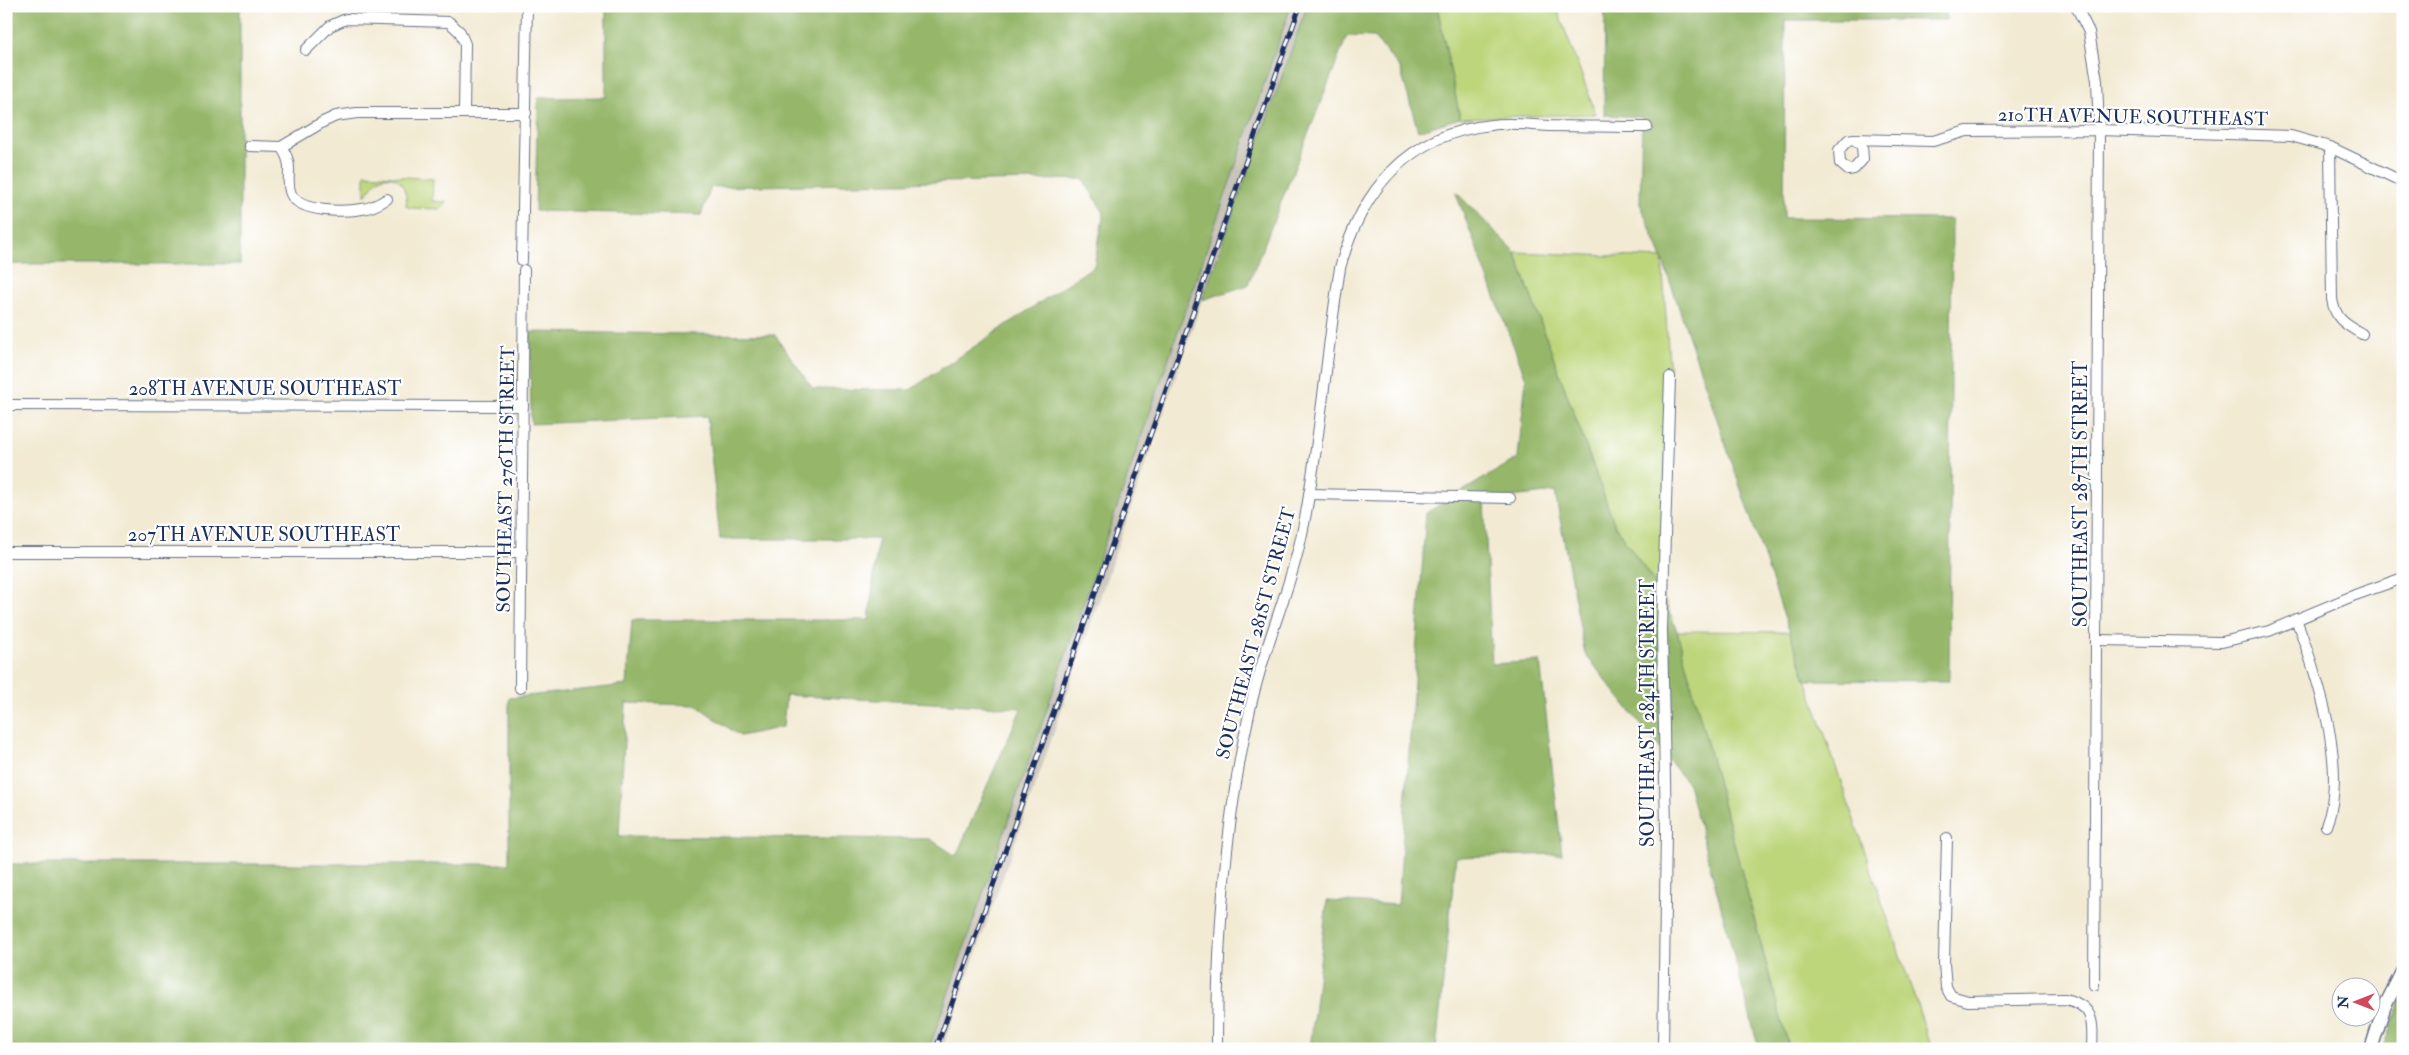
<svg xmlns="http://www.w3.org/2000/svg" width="2409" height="1055" font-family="'IM FELL Double Pica',serif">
<rect width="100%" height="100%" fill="#fff"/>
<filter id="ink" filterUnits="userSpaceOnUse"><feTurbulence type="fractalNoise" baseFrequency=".02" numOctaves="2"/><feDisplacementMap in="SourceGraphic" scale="10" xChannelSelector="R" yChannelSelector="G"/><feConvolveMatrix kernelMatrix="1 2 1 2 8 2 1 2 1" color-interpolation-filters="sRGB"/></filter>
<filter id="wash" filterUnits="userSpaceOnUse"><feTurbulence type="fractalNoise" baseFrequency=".0096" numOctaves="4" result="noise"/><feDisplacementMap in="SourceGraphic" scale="20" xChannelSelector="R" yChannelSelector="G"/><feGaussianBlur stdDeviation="1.12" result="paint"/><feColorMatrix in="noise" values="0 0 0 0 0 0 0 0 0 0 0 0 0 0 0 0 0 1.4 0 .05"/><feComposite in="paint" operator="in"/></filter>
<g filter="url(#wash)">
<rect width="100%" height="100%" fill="#f2ead3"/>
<path fill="#c9c3b8" d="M1291 6H1307L1207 285 1045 758 942 1049H929Z"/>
<g fill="#bdd67b" stroke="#6c826c">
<path d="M1437 6H1556L1596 114 1460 118Z"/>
<path d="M365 174 433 179 432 201 448 202 440 209 410 208 406 206C409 190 397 168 378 180 372 184 370 191 365 196Z"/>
<path d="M1515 252 1662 258 1670 377 1663 595 1615 526Z"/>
<path d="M1677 631 1790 632 1932 1049H1789Z"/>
</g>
<g fill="#96b76b" stroke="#587364" fill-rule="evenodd">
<rect x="6" y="6" width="234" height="258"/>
<path d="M606 6H1291L929 1049H6V864H509V698L627 685 632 620H869L878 539H720L707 416 531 424 530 332 775 335 813 389 910 390 1094 266 1104 213 1083 179 711 187 701 215 535 211 538 98 606 97ZM786 695 1021 708V709L956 856 930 839 619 836 626 703 696 705 740 736 783 727Z"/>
<path d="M1307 6H1437L1460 118 1418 131 1400 68 1374 37 1347 36 1248 285 1202 300Z"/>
<path d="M1605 6H1946V20H1785L1784 218 1952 219 1949 681 1806 680 1662 258 1640 203 1642 117 1604 115Z"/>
<path d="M1455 191 1515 252 1615 526 1663 595 1677 631 1789 1049H1759L1688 784 1585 654 1555 492 1484 500 1492 664 1540 661 1562 854 1456 857 1436 1049H1310L1327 901 1398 905 1426 513 1518 458 1526 379Z"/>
<path d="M2403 996V1049H2382Z"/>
</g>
</g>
<g filter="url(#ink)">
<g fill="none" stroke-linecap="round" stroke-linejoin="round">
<g stroke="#667087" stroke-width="12">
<g id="minor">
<path d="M2076 6 2089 32 2097 81 2099 130 2094 985"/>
<path d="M306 50 330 26 346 19 449 22 460 32 465 44 464 113"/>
<path d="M1854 139 1862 146 1863 159 1854 169 1848 170 1840 163 1839 150 1848 140 1854 139 1933 141 1967 131 2099 130 2291 136 2330 147 2403 182"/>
<path d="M250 146 281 147 323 122 336 116 357 113H526"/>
<path d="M281 147C296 167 284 177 291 194 300 213 344 212 362 209 372 208 379 204 387 199"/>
<path d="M2330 147 2332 299C2335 319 2345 324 2362 334"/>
<path d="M522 260 527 6"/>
<path d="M6 405 523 406"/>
<path d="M1309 494 1510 498"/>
<path d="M6 552H522"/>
<path d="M2296 619C2317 675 2349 769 2326 826"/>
<path d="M2096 640 2222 642 2269 631 2355 595 2403 578"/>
<path d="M520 688 524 270"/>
<path d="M1947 838 1944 964 1946 987 1951 996 1968 1001 2065 999C2095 1006 2093 1023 2092 1049"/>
<path d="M1217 1049C1217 933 1225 818 1251 705 1264 645 1291 589 1303 529 1320 443 1326 355 1340 268 1361 191 1407 134 1491 125 1509 122 1529 125 1548 126 1581 126 1614 127 1647 127"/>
<path d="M1663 1049 1666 829 1662 630 1670 377"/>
</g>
</g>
<g stroke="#667087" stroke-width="15">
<path id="tertiary" d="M2371 1049 2384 1008 2403 970"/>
</g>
<use href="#minor" stroke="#fff" stroke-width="10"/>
<use href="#tertiary" stroke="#fff" stroke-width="12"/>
<g stroke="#1b2f5e" stroke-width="5">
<path id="rail" d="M936 1049 1300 6"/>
</g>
<use href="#rail" stroke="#fff" stroke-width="3" stroke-dasharray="9" stroke-linecap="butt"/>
</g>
</g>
<g text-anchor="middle" stroke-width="4.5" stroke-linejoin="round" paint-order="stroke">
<g font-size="19" fill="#1b2f5e" stroke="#fff">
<text transform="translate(2133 116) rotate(1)" y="7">210TH AVENUE SOUTHEAST</text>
<text x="265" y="395">208TH AVENUE SOUTHEAST</text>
<text transform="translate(505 479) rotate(-89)" y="7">SOUTHEAST 276TH STREET</text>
<text transform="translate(2080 494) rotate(-90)" y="7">SOUTHEAST 287TH STREET</text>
<text x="264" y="541">207TH AVENUE SOUTHEAST</text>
<text transform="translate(1255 633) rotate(-75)" y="7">SOUTHEAST 281ST STREET</text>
<text transform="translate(1647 713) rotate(-90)" y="7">SOUTHEAST 284TH STREET</text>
</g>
</g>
<rect width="2409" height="1055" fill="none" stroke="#fff" stroke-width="25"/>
<g transform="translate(2356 1002) rotate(270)"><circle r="24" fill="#ffffff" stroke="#a4acbf"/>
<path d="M0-4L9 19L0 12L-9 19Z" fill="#d1495b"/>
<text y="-8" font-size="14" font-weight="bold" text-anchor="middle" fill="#1b2f5e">N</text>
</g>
</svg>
